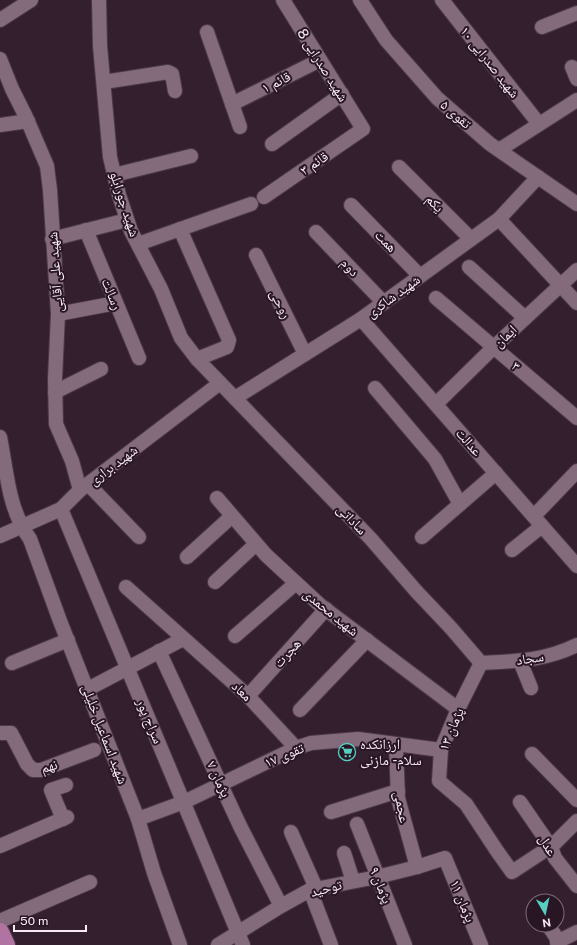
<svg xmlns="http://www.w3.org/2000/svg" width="577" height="945" font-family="'Public Sans','Noto Naskh Arabic',sans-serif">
<rect width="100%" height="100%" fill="#341f2e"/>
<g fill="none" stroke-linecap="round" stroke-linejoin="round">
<g stroke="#4c3a47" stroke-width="16">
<g id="minor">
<path d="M99 0 100 46 110 157 119 195 131 231 161 289 181 338 197 359 371 539 416 591 451 628 481 663 458 709 441 750 439 781 466 804 497 851 512 872 553 845 577 821"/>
<path d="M360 0 386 40 437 98 490 144 577 204"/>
<path d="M442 0 539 124"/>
<path d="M0 20 31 0"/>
<path d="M542 27 577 13"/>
<path d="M207 32 240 127"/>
<path d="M0 59 12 89 26 117 47 166 50 190 58 314 55 379 56 424 72 461 80 490"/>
<path d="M572 67 577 79"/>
<path d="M104 82 168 72 172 74 175 91"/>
<path d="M232 104 320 60"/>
<path d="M0 125 28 121"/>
<path d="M272 144 342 94"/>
<path d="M499 150 577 100"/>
<path d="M399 167 471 239"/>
<path d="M114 175 191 156"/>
<path d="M264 197 363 129 283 0"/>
<path d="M351 205 420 276"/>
<path d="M499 219 577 303"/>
<path d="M180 229 229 340 227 347 197 359"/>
<path d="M86 230 139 358"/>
<path d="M316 232 384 303"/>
<path d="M52 239 127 220"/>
<path d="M138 244 251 204"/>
<path d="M256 255 305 354"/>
<path d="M469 267 525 318"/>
<path d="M436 298 577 418"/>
<path d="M58 314 116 303"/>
<path d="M361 319 577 566"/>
<path d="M375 388 435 459 460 504"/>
<path d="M55 392 101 369"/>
<path d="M235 398 361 319 499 219 538 177"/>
<path d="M436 404 494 347 577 270"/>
<path d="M0 437C7 472 8 509 30 539L60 621 138 819 154 873 180 945"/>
<path d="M88 484 139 537"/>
<path d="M217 498 266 555 320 605 458 709"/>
<path d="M61 509 243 945"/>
<path d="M534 516 577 471"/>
<path d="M0 536 61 509 80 490 220 383"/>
<path d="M422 537 496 473"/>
<path d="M512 550 542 526"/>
<path d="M187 557 232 516"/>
<path d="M215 582 256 544"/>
<path d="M126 587 248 696 296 748"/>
<path d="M235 636 296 583"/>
<path d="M159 651 240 826 281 906"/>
<path d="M520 661 531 688"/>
<path d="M12 663 68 640"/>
<path d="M481 663C517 661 544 661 577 645"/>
<path d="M88 689 183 639"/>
<path d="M248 696 326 609"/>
<path d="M300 710 367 640"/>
<path d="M0 733H11L27 764 33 770H41L94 750"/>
<path d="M396 745 398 798 417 867"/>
<path d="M532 754 577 800"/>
<path d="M520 802 551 847 555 858 577 886"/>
<path d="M331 812 398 791"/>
<path d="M63 819 51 790 66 785"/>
<path d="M138 819 184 802 296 748 311 743 358 739 441 750"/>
<path d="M357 824 405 945"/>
<path d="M291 832 316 888"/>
<path d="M0 846 67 817"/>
<path d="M344 853 353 881"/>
<path d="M310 890 331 945"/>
<path d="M0 921 90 882"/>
<path d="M548 925 556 937 558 945"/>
<path d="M557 942 577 932"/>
<path d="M218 945 281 906 310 890 377 877 417 867 445 858 481 945"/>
</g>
</g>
<g stroke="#4c3a47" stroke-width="20">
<path id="major" d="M0 932 6 945"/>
</g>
<use href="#minor" stroke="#836b7c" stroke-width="14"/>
<use href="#major" stroke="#b173a2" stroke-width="18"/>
</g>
<defs>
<g id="supermarket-ring" transform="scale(0.9)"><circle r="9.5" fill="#291625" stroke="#57cec2" stroke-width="1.5"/><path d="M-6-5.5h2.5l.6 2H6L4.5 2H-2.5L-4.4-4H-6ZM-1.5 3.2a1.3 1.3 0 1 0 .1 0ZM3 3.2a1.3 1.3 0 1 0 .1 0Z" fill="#57cec2"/></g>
</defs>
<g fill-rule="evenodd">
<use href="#supermarket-ring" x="347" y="752"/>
</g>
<g text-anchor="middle" stroke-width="4" stroke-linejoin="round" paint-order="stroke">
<g font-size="14" fill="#f9ebf5" stroke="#291625">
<text transform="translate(490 62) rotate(52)" y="5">شهید صدرایی ۱۰</text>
<text transform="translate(323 65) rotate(58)" y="5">شهید صدرایی 8</text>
<text transform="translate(276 82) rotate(-27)" y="5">قائم ۱</text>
<text transform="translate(456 114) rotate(41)" y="5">تقوی ۵</text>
<text transform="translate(314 163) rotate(-34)" y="5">قائم ۳</text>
<text transform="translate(435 203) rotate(45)" y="5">یکم</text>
<text transform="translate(125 204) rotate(72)" y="5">شهید جورابلو</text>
<text transform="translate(386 241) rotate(46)" y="5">همت</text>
<text transform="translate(350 267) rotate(46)" y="5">دوم</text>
<text transform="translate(55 272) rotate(-94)" y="5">شهید علی آقایی</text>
<text transform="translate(112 294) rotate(68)" y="5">رسالت</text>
<text transform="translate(393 296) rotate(-36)" y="5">شهید شاکری</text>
<text transform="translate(281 304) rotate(64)" y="5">روحی</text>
<text transform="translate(505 336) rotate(-43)" y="5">ایمان</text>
<text transform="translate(516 366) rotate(40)" y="5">۳</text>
<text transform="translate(469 442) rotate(49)" y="5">عدالت</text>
<text transform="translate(113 465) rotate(-37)" y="5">شهید براری</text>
<text transform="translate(352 519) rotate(46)" y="5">ساداتی</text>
<text transform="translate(331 612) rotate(39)" y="5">شهید محمدی</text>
<text transform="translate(287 653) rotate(-48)" y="5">هجرت</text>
<text transform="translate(530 658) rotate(-8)" y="5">سجاد</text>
<text transform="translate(242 691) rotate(43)" y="5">معاد</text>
<text transform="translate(150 721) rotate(67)" y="5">سراج پور</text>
<text transform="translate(451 729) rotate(-68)" y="5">پژمان ۱۳</text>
<text transform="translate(105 734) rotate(69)" y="5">شهید اسماعیل خلیلی</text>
<text transform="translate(284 755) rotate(-23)" y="5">تقوی ۱۷</text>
<text transform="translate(49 766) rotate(-17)" y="5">نهم</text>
<text transform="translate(219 779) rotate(65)" y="5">پژمان ۷</text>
<text transform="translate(402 807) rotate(79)" y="5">عجمی</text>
<text transform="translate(548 845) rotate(60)" y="5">عدل</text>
<text transform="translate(381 885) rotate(68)" y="5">پژمان ۹</text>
<text transform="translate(326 888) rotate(-15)" y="5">توحید</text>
<text transform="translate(463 901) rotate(68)" y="5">پژمان ۱۱</text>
</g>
<g font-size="14" fill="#f9ebf5" stroke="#291625" text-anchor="start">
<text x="360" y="749">ارزانکده<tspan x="360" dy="16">سلام - مازنی</tspan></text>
</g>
</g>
<g transform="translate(545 913) rotate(171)"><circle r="19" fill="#291625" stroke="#7c6b78"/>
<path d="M0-3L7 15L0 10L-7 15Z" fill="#57cec2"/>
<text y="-6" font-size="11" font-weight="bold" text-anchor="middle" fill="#f9ebf5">N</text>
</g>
<path d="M14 925v6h72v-6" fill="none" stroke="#f9ebf5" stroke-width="2"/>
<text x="20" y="925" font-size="12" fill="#f9ebf5" stroke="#291625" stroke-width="3" paint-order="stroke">50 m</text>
</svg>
